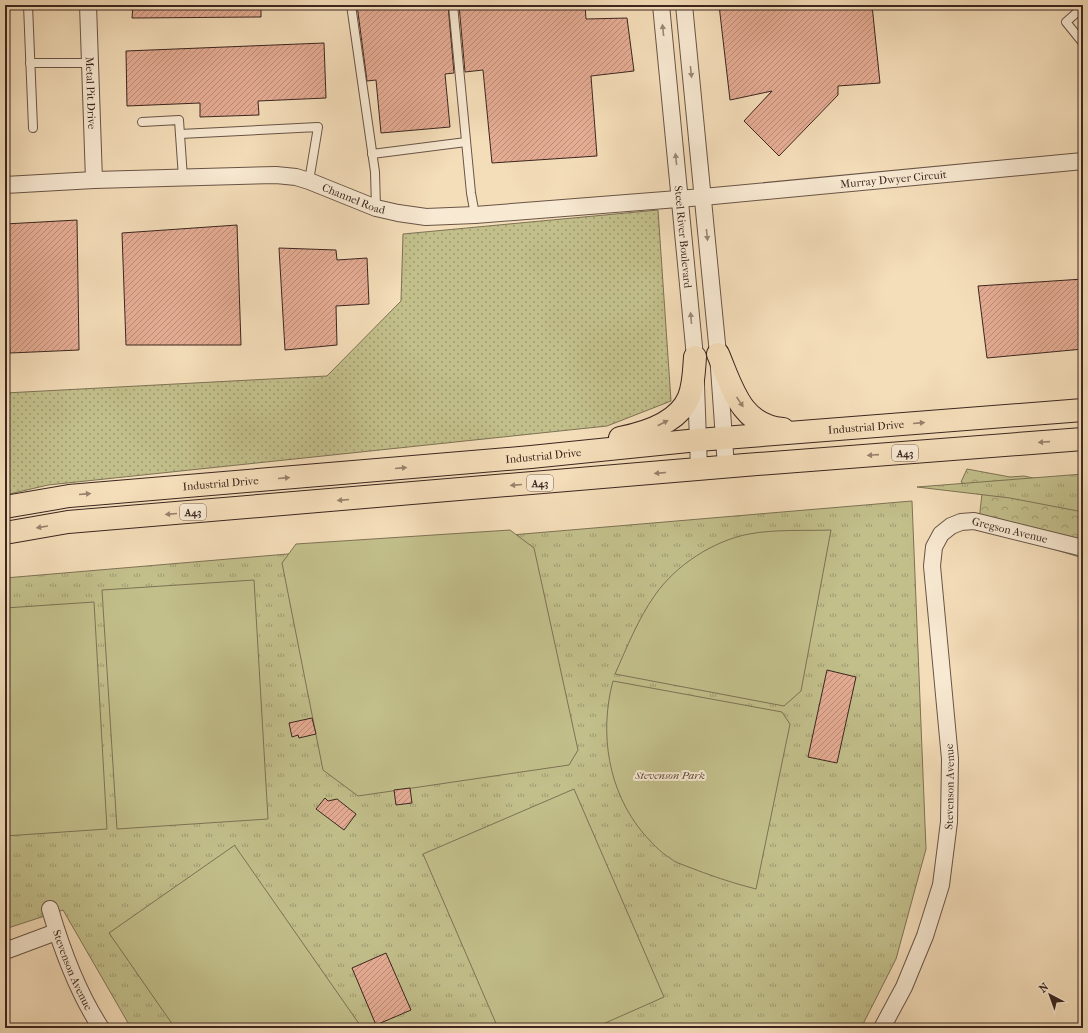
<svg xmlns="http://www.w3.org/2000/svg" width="1088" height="1033" font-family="'IM FELL French Canon',serif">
<defs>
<pattern id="grass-dots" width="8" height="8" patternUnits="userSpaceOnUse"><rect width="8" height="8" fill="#c2bf8b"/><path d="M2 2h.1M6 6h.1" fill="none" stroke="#9f9b71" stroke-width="1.8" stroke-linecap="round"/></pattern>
<pattern id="forest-crowns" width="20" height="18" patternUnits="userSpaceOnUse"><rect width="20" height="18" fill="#c2bf8b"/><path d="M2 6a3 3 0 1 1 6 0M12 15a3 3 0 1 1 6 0" fill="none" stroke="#9f9b71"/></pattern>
<pattern id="park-tufts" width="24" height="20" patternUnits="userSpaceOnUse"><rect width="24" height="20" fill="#c2bf8b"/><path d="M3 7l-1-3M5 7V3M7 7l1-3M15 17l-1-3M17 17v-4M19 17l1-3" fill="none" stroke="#9f9b71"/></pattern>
<pattern id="building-hatch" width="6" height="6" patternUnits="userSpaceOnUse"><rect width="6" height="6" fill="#e5ac94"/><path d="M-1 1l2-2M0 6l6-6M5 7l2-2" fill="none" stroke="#bb8c78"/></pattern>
</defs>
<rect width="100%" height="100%" fill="#f4ddb9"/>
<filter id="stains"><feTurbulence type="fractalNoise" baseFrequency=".005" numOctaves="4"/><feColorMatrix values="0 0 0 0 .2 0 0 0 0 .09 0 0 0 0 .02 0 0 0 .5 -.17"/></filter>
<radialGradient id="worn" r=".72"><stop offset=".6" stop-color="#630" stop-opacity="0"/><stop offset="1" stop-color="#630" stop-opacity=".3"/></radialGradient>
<path fill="url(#grass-dots)" stroke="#7e7255" d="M658 210 671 401 607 426 48 485 5 495V393L327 376 401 301 403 234Z"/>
<path fill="url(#forest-crowns)" stroke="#7e7255" d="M967 469 1010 477 1024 476 1083 489V558L1026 541 979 520 982 494 961 482Z"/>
<g fill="url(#park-tufts)" stroke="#7e7255">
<path d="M1083 474V512L1010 498 917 487Z"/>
<path d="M912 501 926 849 896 959 861 1028H131L63 910 5 929V578Z"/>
</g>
<g fill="#c2bf8b" stroke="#7e7255">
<path d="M510 530 534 548 578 750 569 765 358 796 323 770 282 563 296 544Z"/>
<path d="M831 530 801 691 784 706 615 674C627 647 638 619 655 595 676 565 713 541 749 534 776 529 805 531 831 530Z"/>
<path d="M254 580 268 819 117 829 102 590Z"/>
<path d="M94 602 107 829 5 836V608Z"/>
<path d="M613 681 782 712 790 724 756 889C732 883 709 875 686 866 681 864 674 862 670 858 660 852 651 842 643 833 608 791 599 733 613 681Z"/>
<path d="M574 789 664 997 594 1028H498L423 854Z"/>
<path d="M235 845V846L362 1028H175L109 933Z"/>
</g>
<g fill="url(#building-hatch)" stroke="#3b261f">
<path d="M133 5H261V17L132 18Z"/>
<path d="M357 5H448L454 73 445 74 450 127 381 133 376 80 367 81Z"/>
<path d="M459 5H585L586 19 627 18 634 71 591 76 597 156 492 163 483 70 465 72Z"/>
<path d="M719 5H872L880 83 838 86V95L779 156 744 121 772 91 730 100Z"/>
<path d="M324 43 326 98 258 101 259 115 200 117V103L127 106 126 51Z"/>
<path d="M77 220 79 350 10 353 5 282V224Z"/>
<path d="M237 225 241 345H126L122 233Z"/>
<path d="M279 248 336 250 337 260 367 258 369 304 336 306 337 345 285 350Z"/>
<path d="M1083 279V349L987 358 978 286Z"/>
<path d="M827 670 856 677 837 763 808 757Z"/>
<path d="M312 718 316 734 299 738 298 735 292 737 289 723Z"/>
<path d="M410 788 412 803 396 805 394 790Z"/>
<path d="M325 798 328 801 337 799 356 814 344 830 316 809Z"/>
<path d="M386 953 411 1010 376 1025 352 968Z"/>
</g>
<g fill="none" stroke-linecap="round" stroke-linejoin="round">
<g stroke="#695446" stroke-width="10">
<g id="service">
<path d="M28 5 33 128"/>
<path d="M351 5 375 172 376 208"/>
<path d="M453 5 471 193 475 215"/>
<path d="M1083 7 1066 22 1083 43"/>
<path d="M30 63H90"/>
<path d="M142 122 179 120 183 178"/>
<path d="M180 134 318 127 309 181"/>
<path d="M372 154 466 142"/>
</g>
</g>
<g stroke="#695446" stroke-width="18">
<g id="minor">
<path id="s1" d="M88 5 94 180"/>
<path id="s2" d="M661 5 695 357 699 469"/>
<path d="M684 5 718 354 726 467"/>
<path id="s3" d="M5 185 94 180 276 175 296 177 309 181 376 208 398 213 426 217 475 215 703 197 1083 161"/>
<path id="s4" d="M50 909C62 950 78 993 101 1028"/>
<path d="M5 951 56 932"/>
<path id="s5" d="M882 1028 904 987 925 936 941 885 949 822 950 759 932 566 934 547 941 534 951 526 961 522 974 521 1083 548"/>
</g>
</g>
<g stroke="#3b261f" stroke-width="24">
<g id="trunk">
<path d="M718 354C732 387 741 426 783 429"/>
<path d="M620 438C645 433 679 422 689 397 694 384 694 370 695 357"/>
<path id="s6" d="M5 507 69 496 531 457 698 440 1083 410"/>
<path d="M5 533 68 522 745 465 1083 439"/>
</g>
</g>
<use href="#service" stroke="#f8e9d2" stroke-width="8"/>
<use href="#minor" stroke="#f8e9d2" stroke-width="16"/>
<use href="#trunk" stroke="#f4ddb9" stroke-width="22"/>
</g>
<defs><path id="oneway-solid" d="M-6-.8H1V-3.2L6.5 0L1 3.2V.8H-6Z"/></defs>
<g fill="#9a8878">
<use href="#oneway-solid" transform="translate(663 30) rotate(-96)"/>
<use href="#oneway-solid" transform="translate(691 72) rotate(84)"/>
<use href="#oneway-solid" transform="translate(676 159) rotate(-96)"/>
<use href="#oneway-solid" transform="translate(707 235) rotate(84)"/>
<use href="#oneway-solid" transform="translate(691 318) rotate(-95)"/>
</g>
<g fill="#98826c">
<use href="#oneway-solid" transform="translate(740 402) rotate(56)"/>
<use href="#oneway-solid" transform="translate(663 423) rotate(-28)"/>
<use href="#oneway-solid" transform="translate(919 423) rotate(-5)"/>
<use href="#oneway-solid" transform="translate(1044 442) rotate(176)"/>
<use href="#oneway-solid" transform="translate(873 455) rotate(176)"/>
<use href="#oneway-solid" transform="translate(401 468) rotate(-5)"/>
<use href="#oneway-solid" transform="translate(660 473) rotate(175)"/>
<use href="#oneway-solid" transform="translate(284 478) rotate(-5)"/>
<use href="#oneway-solid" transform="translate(516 485) rotate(175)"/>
<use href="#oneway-solid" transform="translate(85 494) rotate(-5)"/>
<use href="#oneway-solid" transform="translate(343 500) rotate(175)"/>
<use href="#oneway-solid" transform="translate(171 514) rotate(175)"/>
<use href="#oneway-solid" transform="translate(42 527) rotate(171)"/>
</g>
<g text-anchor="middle" stroke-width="4" stroke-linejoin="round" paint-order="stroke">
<g fill="#f8e9d2" stroke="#746055" stroke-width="1">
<rect x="892" y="445" width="26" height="16" rx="3"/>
<rect x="527" y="475" width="26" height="16" rx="3"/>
<rect x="180" y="504" width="26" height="16" rx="3"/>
</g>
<g font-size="10" font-weight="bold" fill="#3b261f">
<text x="905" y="457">A43</text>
<text x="540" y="487">A43</text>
<text x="193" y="516">A43</text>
</g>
<g font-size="11" fill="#3b261f" stroke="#f8e9d2">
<text dy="4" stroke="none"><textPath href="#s1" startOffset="88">Metal Pit Drive</textPath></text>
<text dy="4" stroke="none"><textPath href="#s3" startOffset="897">Murray Dwyer Circuit</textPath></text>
<text dy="4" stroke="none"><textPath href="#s3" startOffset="353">Channel Road</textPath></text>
<text dy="4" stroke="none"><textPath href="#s2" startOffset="233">Steel River Boulevard</textPath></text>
<text dy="4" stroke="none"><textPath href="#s6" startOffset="865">Industrial Drive</textPath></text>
<text dy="4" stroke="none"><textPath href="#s6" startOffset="541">Industrial Drive</textPath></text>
<text dy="4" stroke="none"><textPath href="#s6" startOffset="217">Industrial Drive</textPath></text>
<text dy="4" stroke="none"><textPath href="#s5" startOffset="583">Gregson Avenue</textPath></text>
<text dy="4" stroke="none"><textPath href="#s5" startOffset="254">Stevenson Avenue</textPath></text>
<text dy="4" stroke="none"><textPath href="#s4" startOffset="65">Stevenson Avenue</textPath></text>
</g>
<g font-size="11" font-style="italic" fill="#5d4c3a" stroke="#f8e9d2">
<text x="670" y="779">Stevenson Park</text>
</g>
</g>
<rect width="1088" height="1033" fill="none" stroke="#f4ddb9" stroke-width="20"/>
<rect x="6" y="6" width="1076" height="1021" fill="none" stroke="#3b261f" stroke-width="2"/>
<rect x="10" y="10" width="1068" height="1013" fill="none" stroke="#3b261f"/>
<g transform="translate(1050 995) rotate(319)" stroke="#f8e9d2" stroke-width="3" paint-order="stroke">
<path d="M0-3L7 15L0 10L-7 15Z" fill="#3b261f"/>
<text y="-6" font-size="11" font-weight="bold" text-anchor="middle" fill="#3b261f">N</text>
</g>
<rect width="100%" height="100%" filter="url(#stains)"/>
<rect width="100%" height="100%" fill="url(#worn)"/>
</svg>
